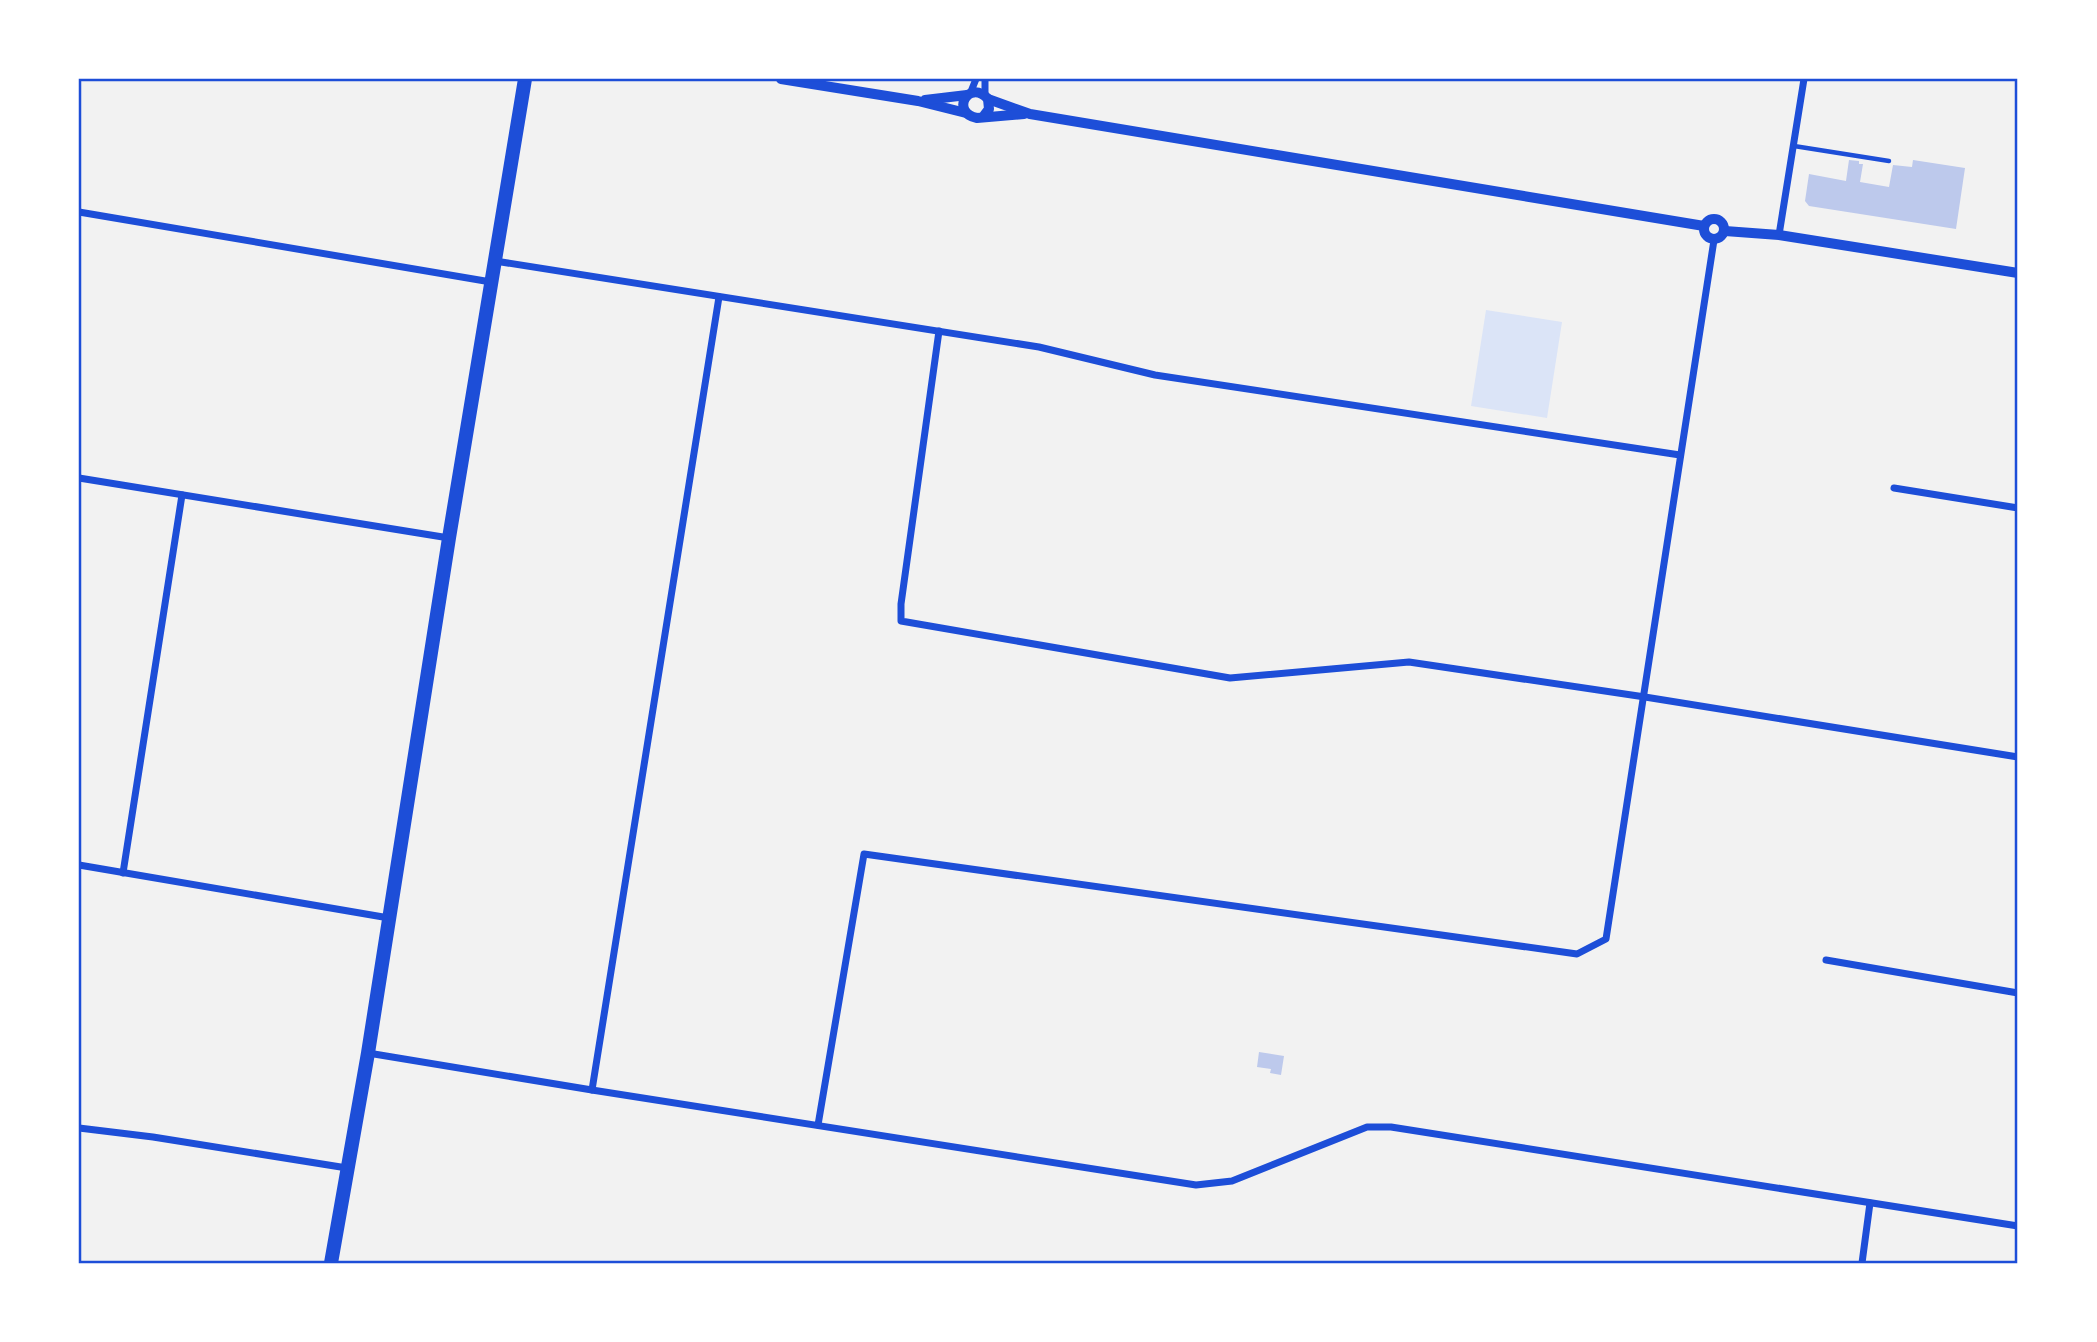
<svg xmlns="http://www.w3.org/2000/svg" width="2097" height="1342" font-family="'Golos Text',sans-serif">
<rect width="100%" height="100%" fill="#f2f2f2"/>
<path fill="#dbe4f7" d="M1486 310 1562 322 1547 418 1471 406Z"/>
<g fill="#bdc9ec">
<path d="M1849 160 1859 161V164H1863L1860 182 1889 187 1893 165 1912 167 1913 160 1965 168 1956 229 1809 206 1805 201 1809 174 1846 181Z"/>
<path d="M1259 1052 1284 1056 1281 1075 1270 1073 1271 1069 1257 1067Z"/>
</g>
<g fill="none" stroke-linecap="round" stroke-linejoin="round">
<path stroke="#1d4ed8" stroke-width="4.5" d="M1794 146 1889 161"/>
<g stroke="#1d4ed8" stroke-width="7">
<path d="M985 79V95"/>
<path d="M970 94 976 79"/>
<path d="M79 212 491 282"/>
<path d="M1779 235 1804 79"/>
<path d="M495 261 1039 347 1155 375 1680 455"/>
<path d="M939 331 901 604V621L1230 678 1409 662 1645 697 2018 757"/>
<path d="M79 478 449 538"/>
<path d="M1894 488 2018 508"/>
<path d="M79 865 389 918"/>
<path d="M123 873 182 495"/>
<path d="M1826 960 2018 993"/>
<path d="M368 1053 592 1090 1196 1185 1232 1181 1367 1127H1391L2018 1226"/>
<path d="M592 1090 719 297"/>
<path d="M818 1125 864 854 1577 954 1606 939C1643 706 1677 473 1714 240"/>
<path d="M79 1128 153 1137 347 1168"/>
<path d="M1862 1263 1870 1203"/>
</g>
<g stroke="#1d4ed8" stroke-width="10">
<path d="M781 79 918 101 966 113"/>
<path d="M988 99 1030 114 1704 226"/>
<path d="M925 100 967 95"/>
<path d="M983 117 989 109 988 99C968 78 950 113 977 118L1024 114"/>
<circle cx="1714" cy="229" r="10"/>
<path d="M1725 231 1779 235 2018 273"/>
</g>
<path stroke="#1d4ed8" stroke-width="14" d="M331 1263 368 1053 449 538 525 79"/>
</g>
<rect width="2097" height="1342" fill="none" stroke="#ffffff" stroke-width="161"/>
<rect x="80" y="80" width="1936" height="1182" fill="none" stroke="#1d4ed8" stroke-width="2.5"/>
</svg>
